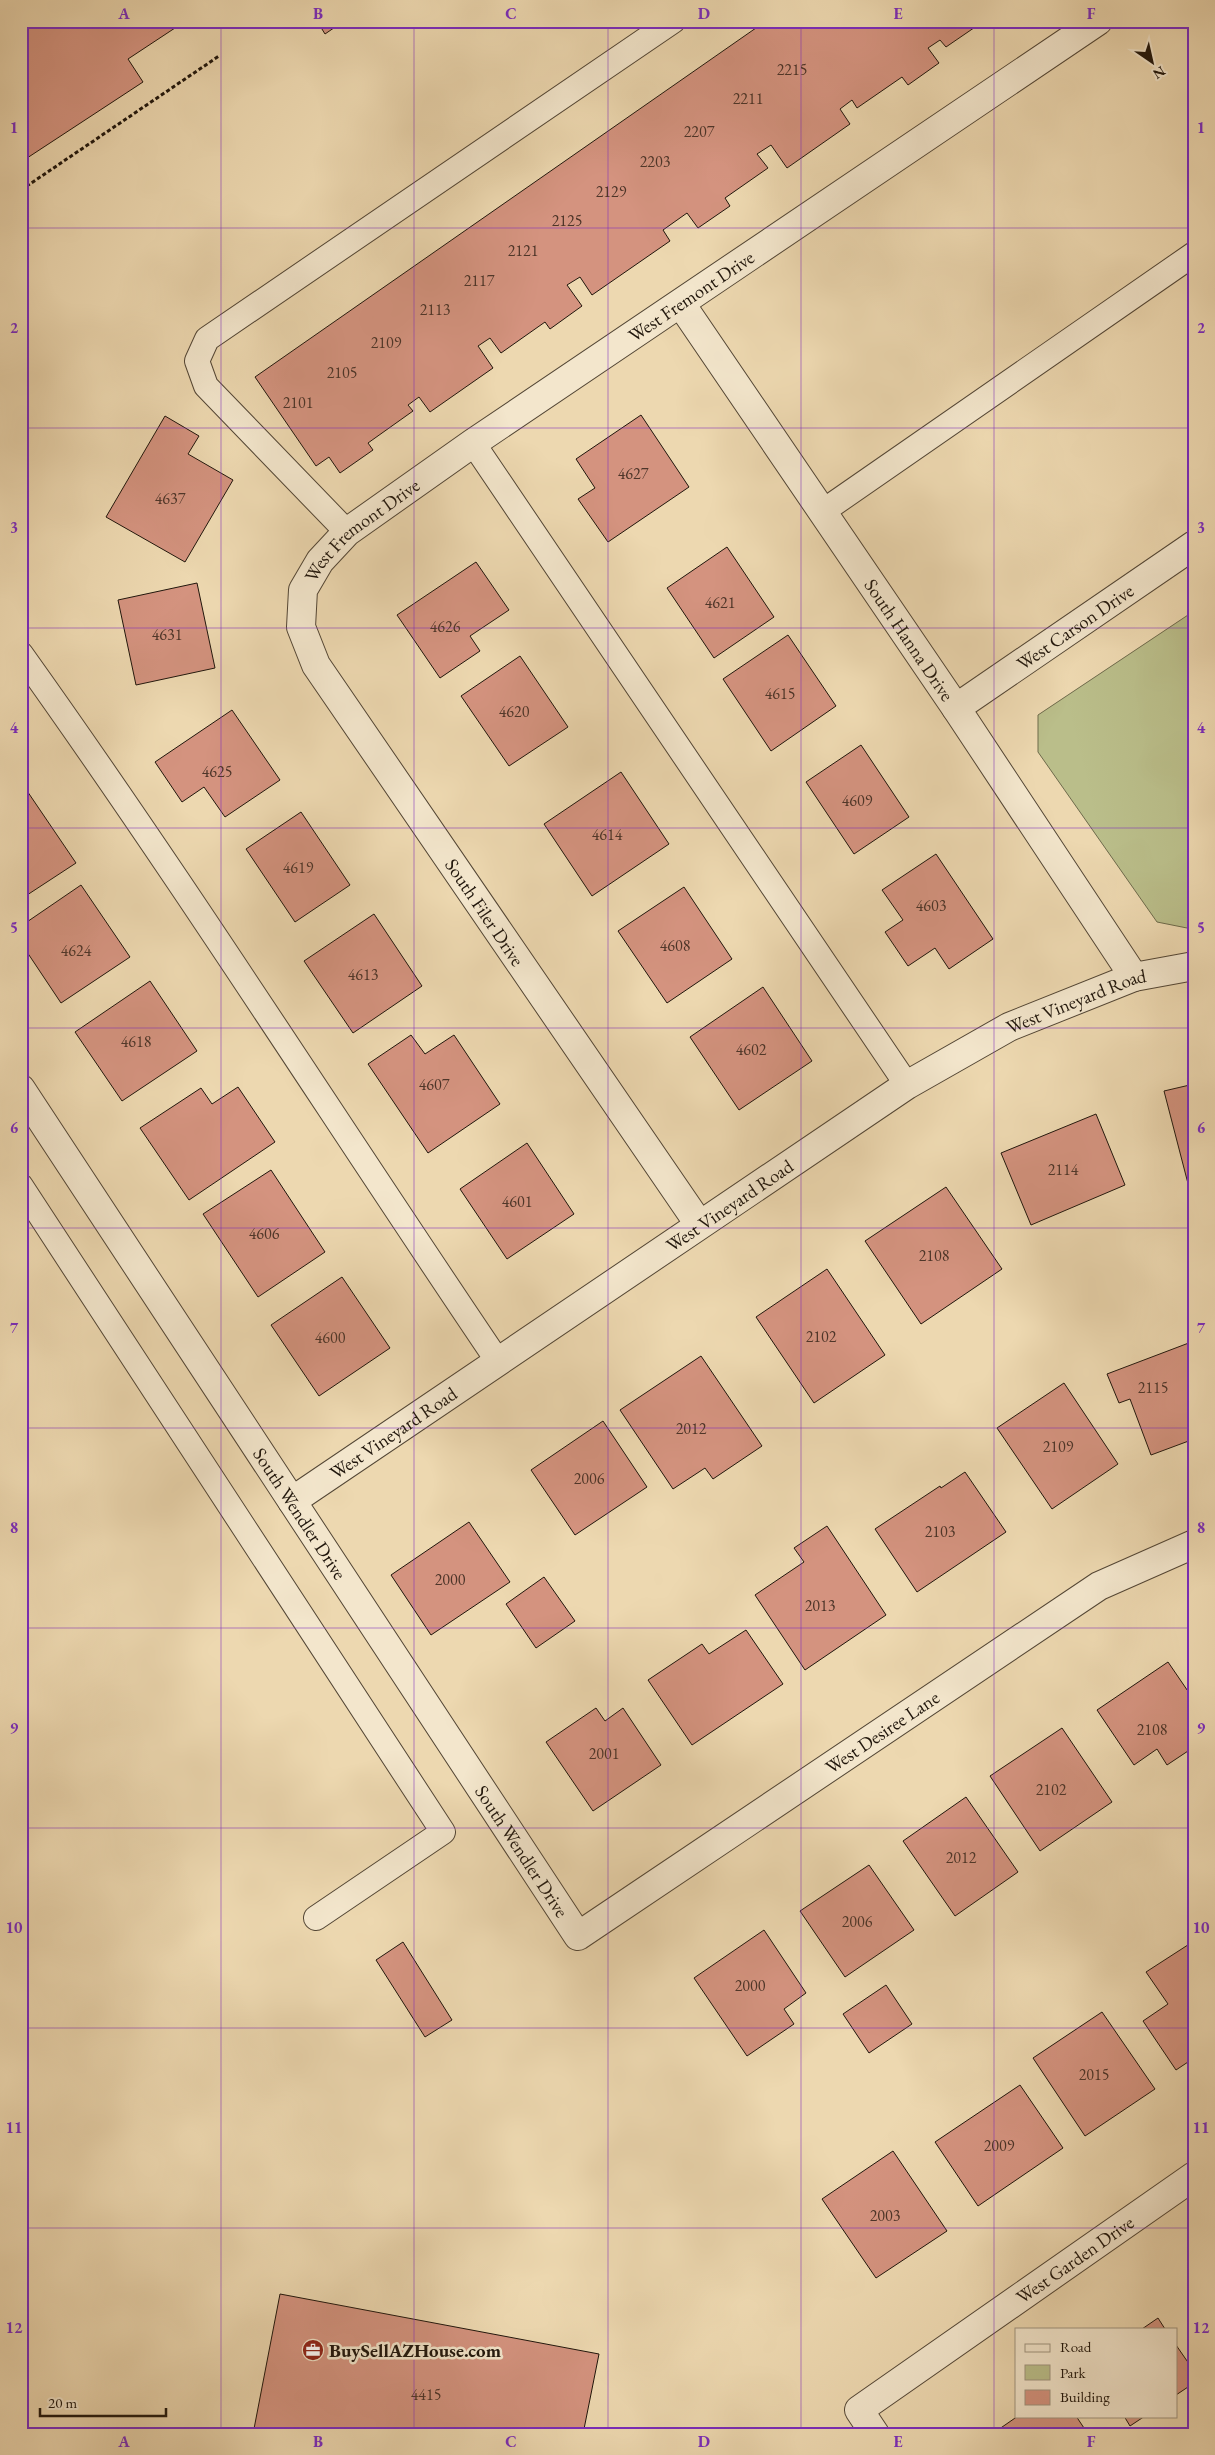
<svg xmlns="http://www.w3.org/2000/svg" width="1215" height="2455" font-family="'EB Garamond',serif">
<rect width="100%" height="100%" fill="#edd8b0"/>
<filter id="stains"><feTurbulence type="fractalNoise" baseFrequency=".004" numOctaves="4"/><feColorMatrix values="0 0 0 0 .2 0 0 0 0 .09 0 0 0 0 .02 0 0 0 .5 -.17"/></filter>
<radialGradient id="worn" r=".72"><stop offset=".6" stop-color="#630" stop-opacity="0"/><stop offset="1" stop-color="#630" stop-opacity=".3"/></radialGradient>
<path fill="#babe8a" stroke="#6d6a4b" d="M1194 611V928L1192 929 1157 922 1038 752V715Z"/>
<g fill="#d4937f" stroke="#20160c">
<path d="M21 21H175L178 26 128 59 143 82 21 162Z"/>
<path d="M317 21H344L325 34Z"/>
<path d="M766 21H984L946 47 940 40 928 48 939 63 908 85 902 77 857 108 852 100 840 109 850 124 787 168 771 145 757 154 768 168 725 198 730 206 698 228 687 213 663 230 670 241 592 295 580 277 567 285 582 306 550 329 545 322 501 353 490 338 478 346 493 368 430 412 419 397 408 405 413 411 368 443 373 450 340 473 329 457 316 466 255 377Z"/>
<path d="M641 415 689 487 608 542 578 499 595 488 576 459Z"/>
<path d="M165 416 199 436 188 454 233 480 185 562 106 517Z"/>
<path d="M727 547 774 617 714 658 667 588Z"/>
<path d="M476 562 509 610 470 636 480 651 440 678 397 615Z"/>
<path d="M197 583 215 668 136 685 118 600Z"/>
<path d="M788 635 836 706 771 751 723 679Z"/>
<path d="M520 656 568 727 509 766 461 696Z"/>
<path d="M232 710 280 780 225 817 204 787 182 802 155 762Z"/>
<path d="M861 745 909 817 854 854 806 782Z"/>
<path d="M621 772 669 844 592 896 544 824Z"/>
<path d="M21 782 76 863 21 899Z"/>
<path d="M301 812 350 885 295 922 246 849Z"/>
<path d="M936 854 993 939 949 969 935 948 908 966 885 932 903 920 882 890Z"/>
<path d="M81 885 130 957 61 1003 21 943V926Z"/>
<path d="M684 887 732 959 667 1003 618 931Z"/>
<path d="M374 914 422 986 353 1033 304 961Z"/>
<path d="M150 981 197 1051 122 1101 75 1032Z"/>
<path d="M763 987 812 1061 739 1110 690 1037Z"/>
<path d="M411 1035 425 1054 454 1035 500 1104 428 1153 368 1064Z"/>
<path d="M1194 1084V1199H1192L1164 1091Z"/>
<path d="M238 1087 275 1142 189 1200 140 1128 201 1088 212 1104Z"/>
<path d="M1096 1114 1125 1185 1031 1225 1001 1153Z"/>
<path d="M527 1143 574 1214 507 1259 460 1189Z"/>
<path d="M271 1170 325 1252 258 1297 203 1214Z"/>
<path d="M946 1187 1002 1269 921 1324 865 1241Z"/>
<path d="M827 1269 885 1355 814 1403 756 1317Z"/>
<path d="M342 1277 390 1348 319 1396 271 1325Z"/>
<path d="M1194 1341V1439L1151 1455 1130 1399 1119 1403 1107 1374Z"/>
<path d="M701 1356 762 1446 713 1479 705 1468 673 1489 620 1410Z"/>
<path d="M1064 1383 1118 1464 1052 1509 997 1428Z"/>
<path d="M603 1421 647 1487 575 1535 531 1470Z"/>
<path d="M965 1472 1006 1532 917 1592 875 1529 940 1486 941 1488Z"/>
<path d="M469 1522 510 1582 431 1635 391 1575Z"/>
<path d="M827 1526 886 1615 805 1670 755 1595 804 1562 794 1548Z"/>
<path d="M544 1577 575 1621 536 1648 506 1604Z"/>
<path d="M746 1630 783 1684 692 1745 648 1680 702 1644 709 1654Z"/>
<path d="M1168 1662 1194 1700V1747L1167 1765 1157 1749 1134 1765 1097 1710Z"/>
<path d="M596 1708 605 1721 623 1708 661 1765 593 1811 546 1742Z"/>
<path d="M1062 1728 1112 1802 1040 1851 990 1776Z"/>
<path d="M966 1797 1018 1872 955 1916 903 1841Z"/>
<path d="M869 1865 914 1930 845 1977 800 1911Z"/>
<path d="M764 1930 806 1993 784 2009 794 2024 747 2056 694 1978Z"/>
<path d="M1194 1941V2058L1176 2070 1143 2021 1168 2004 1146 1972Z"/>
<path d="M403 1942 452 2020 425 2037 376 1960Z"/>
<path d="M886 1985 912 2024 869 2053 843 2014Z"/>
<path d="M1102 2012 1155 2089 1085 2136 1033 2058Z"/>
<path d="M1020 2085 1063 2148 978 2206 935 2142Z"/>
<path d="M893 2151 947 2231 876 2278 822 2199Z"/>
<path d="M280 2294 599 2354 583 2434H253Z"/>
<path d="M1158 2318 1165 2329H1142Z"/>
<path d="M1176 2345 1194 2371V2383L1176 2395Z"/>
<path d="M1018 2416H1076L1088 2434H992Z"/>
<path d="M1124 2416H1145L1130 2426Z"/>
</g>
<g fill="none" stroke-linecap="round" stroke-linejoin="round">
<g stroke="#534635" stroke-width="26">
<g id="lane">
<path d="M473 443 907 1085"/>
<path d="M822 512 1194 254"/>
<path d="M347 532 206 386 197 361 207 339 673 21"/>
<path d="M21 654C186 885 338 1125 497 1360"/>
<path d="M21 1186 443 1832 316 1918"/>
</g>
</g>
<g stroke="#534635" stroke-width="30">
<g id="street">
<path id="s1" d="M681 304 956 708 1134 977"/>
<path id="s2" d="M956 708 1194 545"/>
<path id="s3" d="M21 1089 578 1936 1099 1586 1194 1544"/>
<path id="s4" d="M699 1224 316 665 301 627 303 590 320 561 347 532 473 443 1098 21"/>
<path id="s5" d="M292 1501 907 1085 1009 1027 1134 977 1194 966"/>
<path id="s6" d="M875 2434 859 2410 1194 2176"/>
</g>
</g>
<path stroke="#20160c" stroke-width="3" stroke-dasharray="4 2.5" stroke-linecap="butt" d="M21 190 219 56"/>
<use href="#lane" stroke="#f3e6cc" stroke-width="24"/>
<use href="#street" stroke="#f3e6cc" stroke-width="28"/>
</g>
<path fill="none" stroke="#7b2cbf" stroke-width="1" stroke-opacity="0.55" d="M221 21V2434M414 21V2434M608 21V2434M801 21V2434M994 21V2434M21 228H1194M21 428H1194M21 628H1194M21 828H1194M21 1028H1194M21 1228H1194M21 1428H1194M21 1628H1194M21 1828H1194M21 2028H1194M21 2228H1194"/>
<defs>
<g id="office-disc" transform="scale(1.125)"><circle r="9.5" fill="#8f2418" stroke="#f3e6cc"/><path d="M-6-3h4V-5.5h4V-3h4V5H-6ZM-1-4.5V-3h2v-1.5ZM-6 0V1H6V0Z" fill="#fff"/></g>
</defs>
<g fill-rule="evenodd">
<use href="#office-disc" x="313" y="2350"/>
</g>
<g text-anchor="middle" stroke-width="5" stroke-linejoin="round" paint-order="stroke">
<g font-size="16" fill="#4d3529">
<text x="792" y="75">2215</text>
<text x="748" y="104">2211</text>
<text x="699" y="137">2207</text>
<text x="655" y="167">2203</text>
<text x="611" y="197">2129</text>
<text x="567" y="226">2125</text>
<text x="523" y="256">2121</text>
<text x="479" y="286">2117</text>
<text x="435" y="315">2113</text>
<text x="386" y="348">2109</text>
<text x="342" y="378">2105</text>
<text x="298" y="408">2101</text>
<text x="633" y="479">4627</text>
<text x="170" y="504">4637</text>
<text x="720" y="608">4621</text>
<text x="445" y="632">4626</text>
<text x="167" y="640">4631</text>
<text x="780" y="699">4615</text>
<text x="514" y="717">4620</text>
<text x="217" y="777">4625</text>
<text x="857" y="806">4609</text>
<text x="607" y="840">4614</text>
<text x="298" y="873">4619</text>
<text x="931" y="911">4603</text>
<text x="675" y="951">4608</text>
<text x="76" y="956">4624</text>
<text x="363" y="980">4613</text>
<text x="136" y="1047">4618</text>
<text x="751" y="1055">4602</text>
<text x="434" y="1090">4607</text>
<text x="1063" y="1175">2114</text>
<text x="517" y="1207">4601</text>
<text x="264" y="1239">4606</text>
<text x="934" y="1261">2108</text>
<text x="821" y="1342">2102</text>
<text x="330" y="1343">4600</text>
<text x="1153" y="1393">2115</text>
<text x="691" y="1434">2012</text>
<text x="1058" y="1452">2109</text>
<text x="589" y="1484">2006</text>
<text x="940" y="1537">2103</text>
<text x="450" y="1585">2000</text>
<text x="820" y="1611">2013</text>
<text x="1152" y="1735">2108</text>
<text x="604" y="1759">2001</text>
<text x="1051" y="1795">2102</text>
<text x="961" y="1863">2012</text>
<text x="857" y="1927">2006</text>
<text x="750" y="1991">2000</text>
<text x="1094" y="2080">2015</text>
<text x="999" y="2151">2009</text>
<text x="885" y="2221">2003</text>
<text x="426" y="2400">4415</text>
</g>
<g font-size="19" fill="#20160c" stroke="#f3e6cc">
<text dy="7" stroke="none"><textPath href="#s4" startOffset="1246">West Fremont Drive</textPath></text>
<text dy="7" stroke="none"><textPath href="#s4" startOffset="841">West Fremont Drive</textPath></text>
<text dy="7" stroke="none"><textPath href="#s2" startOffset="144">West Carson Drive</textPath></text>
<text dy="7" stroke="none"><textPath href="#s1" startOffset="406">South Hanna Drive</textPath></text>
<text transform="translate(485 912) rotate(56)" y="7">South Filer Drive</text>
<text dy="7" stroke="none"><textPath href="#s5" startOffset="932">West Vineyard Road</textPath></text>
<text dy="7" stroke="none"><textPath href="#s5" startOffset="528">West Vineyard Road</textPath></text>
<text dy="7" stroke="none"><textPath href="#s5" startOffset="122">West Vineyard Road</textPath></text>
<text dy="7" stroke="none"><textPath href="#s3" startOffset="508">South Wendler Drive</textPath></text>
<text dy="7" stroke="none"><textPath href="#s3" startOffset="1380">West Desiree Lane</textPath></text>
<text dy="7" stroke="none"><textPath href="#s3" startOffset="912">South Wendler Drive</textPath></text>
<text dy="7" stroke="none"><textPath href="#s6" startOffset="292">West Garden Drive</textPath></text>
</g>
<g font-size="19" font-weight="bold" fill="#20160c" stroke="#f3e6cc" text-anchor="start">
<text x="329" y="2357">BuySellAZHouse.com</text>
</g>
</g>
<rect width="1215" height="2455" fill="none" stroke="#edd8b0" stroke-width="55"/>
<rect x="1015" y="2328" width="162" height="90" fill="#f3e6cc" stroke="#9f937f"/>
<rect x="1025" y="2344" width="25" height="8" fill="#f3e6cc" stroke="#9f937f"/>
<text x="1060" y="2352" font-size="15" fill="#20160c">Road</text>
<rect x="1025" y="2365" width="25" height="15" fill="#babe8a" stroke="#9f937f"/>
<text x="1060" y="2378" font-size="15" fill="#20160c">Park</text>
<rect x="1025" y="2390" width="25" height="15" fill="#d4937f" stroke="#9f937f"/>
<text x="1060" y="2402" font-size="15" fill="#20160c">Building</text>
<g transform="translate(1152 62) rotate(146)" stroke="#f3e6cc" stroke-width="4" paint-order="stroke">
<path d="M0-4L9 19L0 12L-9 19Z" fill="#20160c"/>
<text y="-8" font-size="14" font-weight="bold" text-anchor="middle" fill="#20160c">N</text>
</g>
<path d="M40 2408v8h126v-8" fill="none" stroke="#20160c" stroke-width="2.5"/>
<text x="48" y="2408" font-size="15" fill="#20160c" stroke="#f3e6cc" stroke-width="4" paint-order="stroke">20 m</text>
<rect x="28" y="28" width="1160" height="2400" fill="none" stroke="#7b2cbf" stroke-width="2"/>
<g font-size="16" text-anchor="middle" font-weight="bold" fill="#7b2cbf">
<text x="124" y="19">A</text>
<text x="318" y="19">B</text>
<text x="511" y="19">C</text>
<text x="704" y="19">D</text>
<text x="898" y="19">E</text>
<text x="1091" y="19">F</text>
<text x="14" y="133">1</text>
<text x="1201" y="133">1</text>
<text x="14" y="333">2</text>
<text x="1201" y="333">2</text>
<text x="14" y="533">3</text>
<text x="1201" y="533">3</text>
<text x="14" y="733">4</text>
<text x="1201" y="733">4</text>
<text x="14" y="933">5</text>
<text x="1201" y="933">5</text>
<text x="14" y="1133">6</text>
<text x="1201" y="1133">6</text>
<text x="14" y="1333">7</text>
<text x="1201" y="1333">7</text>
<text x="14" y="1533">8</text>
<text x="1201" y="1533">8</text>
<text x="14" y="1733">9</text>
<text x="1201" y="1733">9</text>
<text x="14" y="1933">10</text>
<text x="1201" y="1933">10</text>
<text x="14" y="2133">11</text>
<text x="1201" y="2133">11</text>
<text x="14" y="2333">12</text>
<text x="1201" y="2333">12</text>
<text x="124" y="2447">A</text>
<text x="318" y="2447">B</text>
<text x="511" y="2447">C</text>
<text x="704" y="2447">D</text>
<text x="898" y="2447">E</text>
<text x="1091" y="2447">F</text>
</g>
<rect width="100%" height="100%" filter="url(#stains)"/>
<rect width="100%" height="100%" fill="url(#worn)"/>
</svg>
